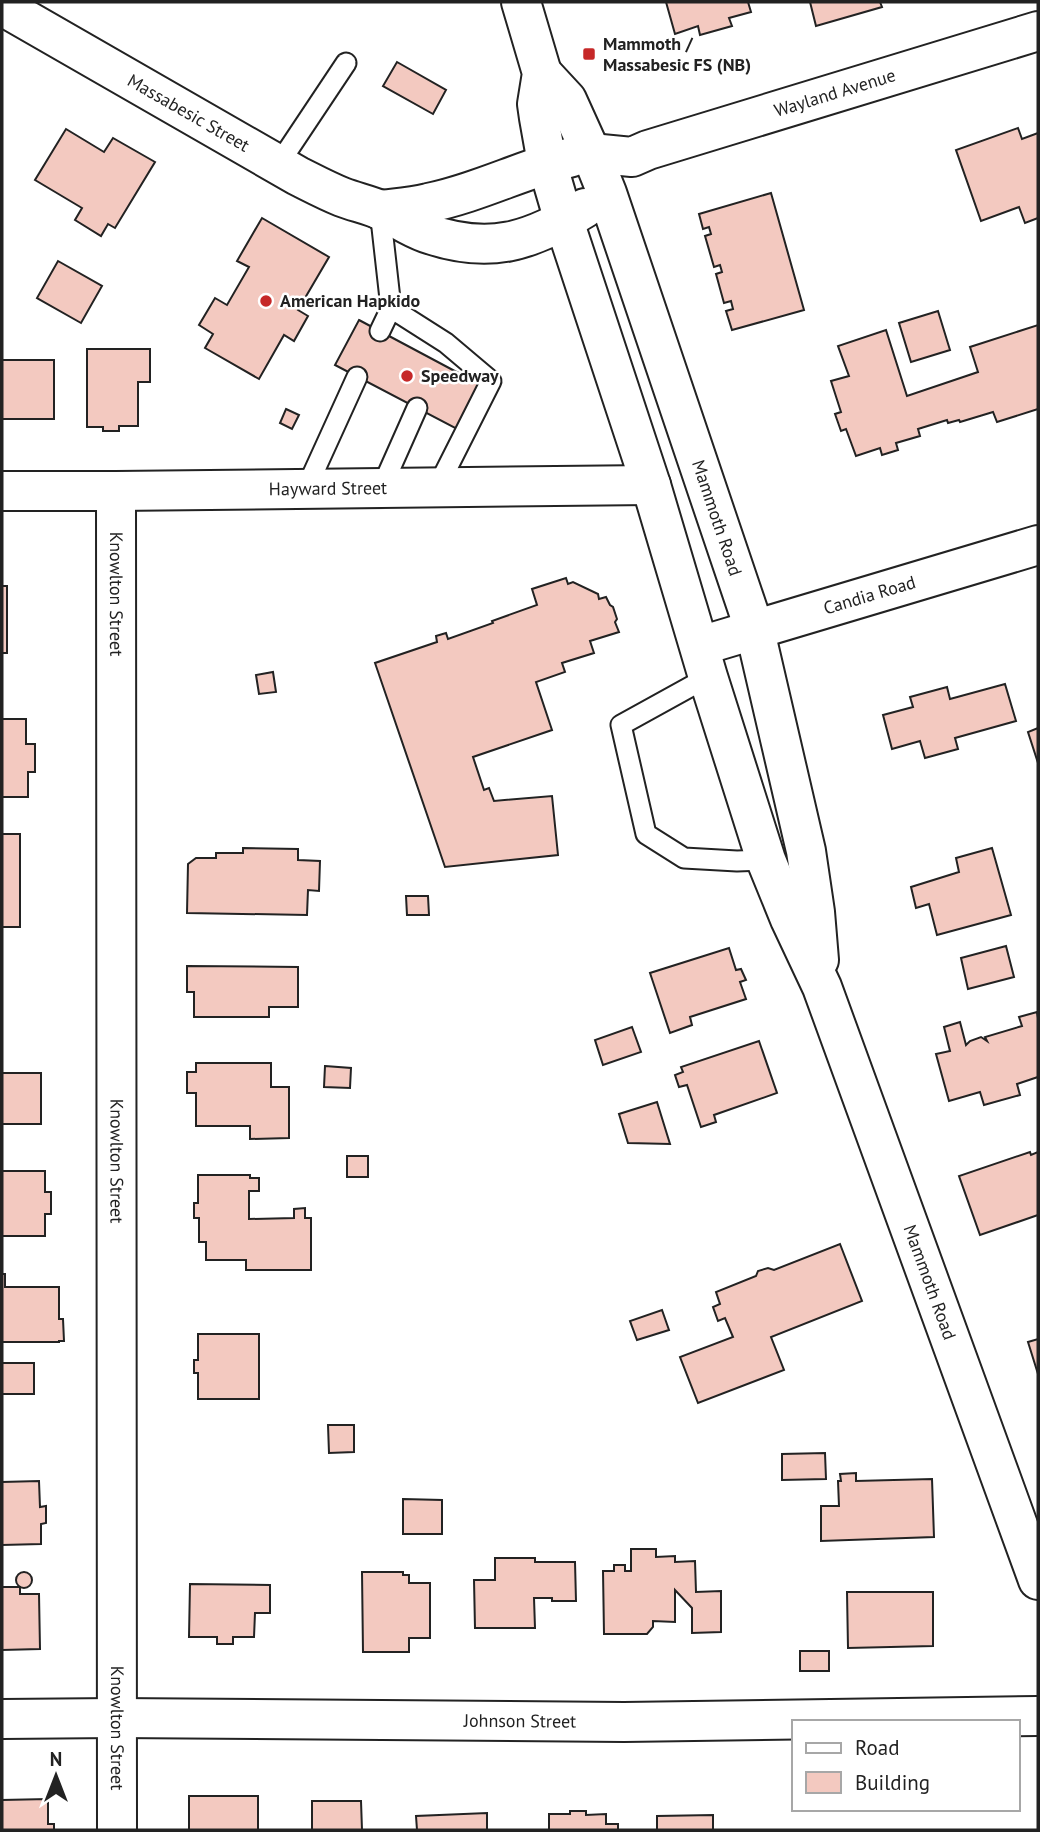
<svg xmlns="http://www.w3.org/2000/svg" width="1040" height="1832" font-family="'PT Sans',sans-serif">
<rect width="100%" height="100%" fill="#fff"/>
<g fill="#f3c9c0" stroke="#222" stroke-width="2">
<path d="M666 2H748L751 12 729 18 732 26 700 35 698 26 675 34Z"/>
<path d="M810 2H880L882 7 816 26Z"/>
<path d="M397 62 446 90 433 114 383 86Z"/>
<path d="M1018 128 1022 139 1038 133V218L1025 223 1019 207 981 221 956 150Z"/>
<path d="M66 129 104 152 113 138 155 162 115 228 108 224 101 236 75 220 82 208 35 180Z"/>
<path d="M771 193 804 310 732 330 726 311 733 309 731 301 724 303 716 274 722 272 720 265 714 267 705 236 711 234 709 227 703 229 699 214Z"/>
<path d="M262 218 329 257 298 310 308 316 294 341 284 335 259 379 205 348 213 334 199 325 215 298 227 305 249 267 237 261Z"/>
<path d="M58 261 102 286 81 323 37 298Z"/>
<path d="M938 311 950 350 911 362 899 323Z"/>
<path d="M359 320 481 385 457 429 335 365Z"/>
<path d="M1038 325V409L997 422 993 412 960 422 959 420 948 423 947 420 918 429 920 436 896 443 898 450 882 455 880 448 856 456 846 429 841 431 835 414 841 412 831 381 849 376 838 346 886 330 907 396 978 372 970 347Z"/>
<path d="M87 349H150V382H138V426H119V431H103V427H87Z"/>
<rect x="2" y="360" width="52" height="59"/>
<path d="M286 409 299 415 292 429 280 423Z"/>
<path d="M566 578 568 584 573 582 598 594 599 599 606 597 610 605 613 607 617 619 615 622 619 632 590 641 594 653 562 663 565 672 536 682 552 730 473 757 484 790 489 788 494 801 552 796 558 855 445 867 375 663 437 642 436 636 446 633 448 639 493 623 492 621 537 605 532 589Z"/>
<rect x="2" y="586" width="5" height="67"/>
<path d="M273 672 276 692 259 694 256 675Z"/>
<path d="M1005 684 1016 721 955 738 958 749 925 758 920 741 892 749 883 715 913 707 910 697 947 687 950 699Z"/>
<path d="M2 719H26V744H35V772H28V797H2Z"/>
<path d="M1038 728V763L1028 732Z"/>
<rect x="2" y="834" width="18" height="93"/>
<path d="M243 848 298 849V860L320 861 319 891 308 890 307 915 187 913 188 864 196 858H216V853H243Z"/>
<path d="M992 848 1011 915 937 935 929 904 916 908 911 887 959 872 956 858Z"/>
<path d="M406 896H428L429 915H407Z"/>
<path d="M1006 946 1014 977 968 989 961 958Z"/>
<path d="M729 948 736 970 741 969 746 980 740 982 746 999 690 1017 692 1025 670 1033 650 973Z"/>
<path d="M187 966 298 967V1007H269V1017H194V992H187Z"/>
<path d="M1037 1012 1038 1018V1079V1077L1017 1084 1020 1095 984 1105 980 1092 949 1101 936 1054 950 1051 944 1027 960 1022 966 1045 970 1041 981 1037 987 1041 985 1037 1022 1026 1019 1017Z"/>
<path d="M632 1027 641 1052 603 1065 595 1040Z"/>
<path d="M759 1041 777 1093 714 1115 716 1122 701 1127 687 1085 679 1087 675 1075 683 1072 681 1067Z"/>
<path d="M196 1063H271V1087H289V1138L250 1139V1126H196V1093H187V1072H196Z"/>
<path d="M325 1066 351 1068 350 1088 324 1087Z"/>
<rect x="2" y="1073" width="39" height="51"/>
<path d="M657 1102 670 1144 628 1143 619 1114Z"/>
<path d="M1030 1152 1031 1155 1038 1152V1215L980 1235 959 1176Z"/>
<rect x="347" y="1156" width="21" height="21"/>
<path d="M2 1171H45V1192H51V1214H45V1236H2Z"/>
<path d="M198 1175H250V1178H259V1191H249V1219L294 1218V1209L305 1208V1218H311V1270H246V1260H206V1242H199V1218H194V1203H198Z"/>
<path d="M840 1244 862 1301 771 1337 784 1370 698 1403 680 1357 733 1337 725 1318 718 1321 713 1307 720 1304 716 1292 756 1276 758 1271 768 1268 774 1270Z"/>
<path d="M2 1274H5V1287H59V1319H63L64 1341H59V1342H2Z"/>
<path d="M662 1310 669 1330 637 1340 630 1321Z"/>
<path d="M198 1334H259V1399H198V1373H194V1360H198Z"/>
<path d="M1038 1339V1374L1028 1342Z"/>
<rect x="2" y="1363" width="32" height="31"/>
<path d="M328 1425H354V1452L329 1453Z"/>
<path d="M825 1453 826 1479 782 1480V1454Z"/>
<path d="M856 1473V1481L932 1479 934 1537 821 1541V1506H839L838 1481H841L840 1474Z"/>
<path d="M39 1481 40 1507 46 1506V1523L41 1524V1544L2 1545V1482Z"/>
<path d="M403 1499 442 1500V1534H403Z"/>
<path d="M631 1549H656V1557L675 1556V1562L695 1561 696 1592 721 1591V1632L692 1633V1608L675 1590V1622L653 1621V1627L647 1634H604L603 1571H614V1565H625V1571H631Z"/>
<path d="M495 1558H535V1562H575L576 1601H552V1598H534L535 1628H475L474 1580H495Z"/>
<path d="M362 1572H403V1575H409V1583H430V1638H409V1652H363Z"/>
<circle cx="24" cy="1580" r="8"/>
<path d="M190 1584 270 1585V1613H255L254 1637H233V1644H217V1637H189Z"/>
<path d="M2 1587H20V1594H39L40 1649 2 1650Z"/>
<path d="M847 1592H933V1646L848 1648Z"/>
<rect x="800" y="1651" width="29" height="20"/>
<rect x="189" y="1796" width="69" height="34"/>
<path d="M48 1799V1824H54V1830H2V1800Z"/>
<path d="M312 1801H361L362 1830H312Z"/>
<path d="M570 1811H586V1815L606 1814V1824H618V1830H549V1814H570Z"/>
<path d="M487 1813V1830H417L416 1816Z"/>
<path d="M713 1815V1830H657V1816Z"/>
</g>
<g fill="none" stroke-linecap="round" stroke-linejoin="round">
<g stroke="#222" stroke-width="23">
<g id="service">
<path d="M278 165 346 63"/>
<path d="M380 210 391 308 380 331"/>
<path d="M391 308 446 343 491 381 437 488"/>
<path d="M306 489 357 377"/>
<path d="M381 489 417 408"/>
<path d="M708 677 621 725 646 834 684 858 737 861 766 860"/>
</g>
</g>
<g stroke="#222" stroke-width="42">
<g id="minor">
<path id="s1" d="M591 153 632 157 648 150 1038 31"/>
<path id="s2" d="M2 491H116L651 485"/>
<path id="s3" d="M116 491 117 1830"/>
<path id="s4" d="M2 1719 116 1718 624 1722 1038 1716"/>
</g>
</g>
<g stroke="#222" stroke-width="42">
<g id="secondary">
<path id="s5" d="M521 2 542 73 537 104 539 118 547 163 564 221 651 485 708 677 766 860 790 919 822 987 1038 1580"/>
<path id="s6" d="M2 6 298 176C312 183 327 191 342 197 355 202 370 205 383 211 397 218 411 228 426 233 489 255 530 242 585 208"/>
<path id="s7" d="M542 73 567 100 591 153 607 193 755 631 806 851 815 912 819 960"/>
<path d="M380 210C396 208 413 207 428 203 478 193 523 169 572 157"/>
<path id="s8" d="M700 646 1038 545"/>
</g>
</g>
<use href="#service" stroke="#fff" stroke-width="19"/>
<use href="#minor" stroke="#fff" stroke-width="38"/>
<use href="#secondary" stroke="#fff" stroke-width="38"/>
</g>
<g fill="#c62828" stroke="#fff" stroke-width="2.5">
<rect x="582" y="47" width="14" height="14" rx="3.5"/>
<circle cx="266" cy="301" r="7"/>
<circle cx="407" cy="376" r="7"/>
</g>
<g text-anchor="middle" stroke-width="5" stroke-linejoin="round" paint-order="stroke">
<g font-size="18" font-weight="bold" fill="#222" stroke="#fff" text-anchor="start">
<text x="603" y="50">Mammoth /<tspan x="603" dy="21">Massabesic FS (NB)</tspan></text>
<text x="280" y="307">American Hapkido</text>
<text x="421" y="382">Speedway</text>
</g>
<g font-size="18" fill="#222" stroke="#fff">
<text dy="6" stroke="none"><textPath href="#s1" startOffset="254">Wayland Avenue</textPath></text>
<text dy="6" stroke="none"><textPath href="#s6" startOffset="215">Massabesic Street</textPath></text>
<text dy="6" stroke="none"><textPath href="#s2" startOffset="326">Hayward Street</textPath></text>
<text dy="6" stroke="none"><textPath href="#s7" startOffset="481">Mammoth Road</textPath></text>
<text dy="6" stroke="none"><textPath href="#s3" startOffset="103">Knowlton Street</textPath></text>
<text dy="6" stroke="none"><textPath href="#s8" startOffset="177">Candia Road</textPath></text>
<text dy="6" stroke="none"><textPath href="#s3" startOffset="670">Knowlton Street</textPath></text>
<text dy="6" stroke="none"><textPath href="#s5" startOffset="1349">Mammoth Road</textPath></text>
<text dy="6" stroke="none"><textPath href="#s4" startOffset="518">Johnson Street</textPath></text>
<text dy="6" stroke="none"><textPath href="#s3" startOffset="1237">Knowlton Street</textPath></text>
</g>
</g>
<rect width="1040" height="1832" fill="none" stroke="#222222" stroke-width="7"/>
<rect x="792" y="1720" width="228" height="91" fill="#ffffff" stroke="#a7a7a7" stroke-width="2"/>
<rect x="806" y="1743" width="35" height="10" fill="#ffffff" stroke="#a7a7a7" stroke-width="2"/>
<text x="855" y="1755" font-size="21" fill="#222222">Road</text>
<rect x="806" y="1772" width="35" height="21" fill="#f3c9c0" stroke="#a7a7a7" stroke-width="2"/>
<text x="855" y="1790" font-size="21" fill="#222222">Building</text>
<g transform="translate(56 1776)" stroke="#ffffff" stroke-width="5" paint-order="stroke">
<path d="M0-5L12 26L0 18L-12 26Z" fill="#222222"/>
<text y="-10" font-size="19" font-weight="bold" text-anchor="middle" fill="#222222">N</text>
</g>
</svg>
